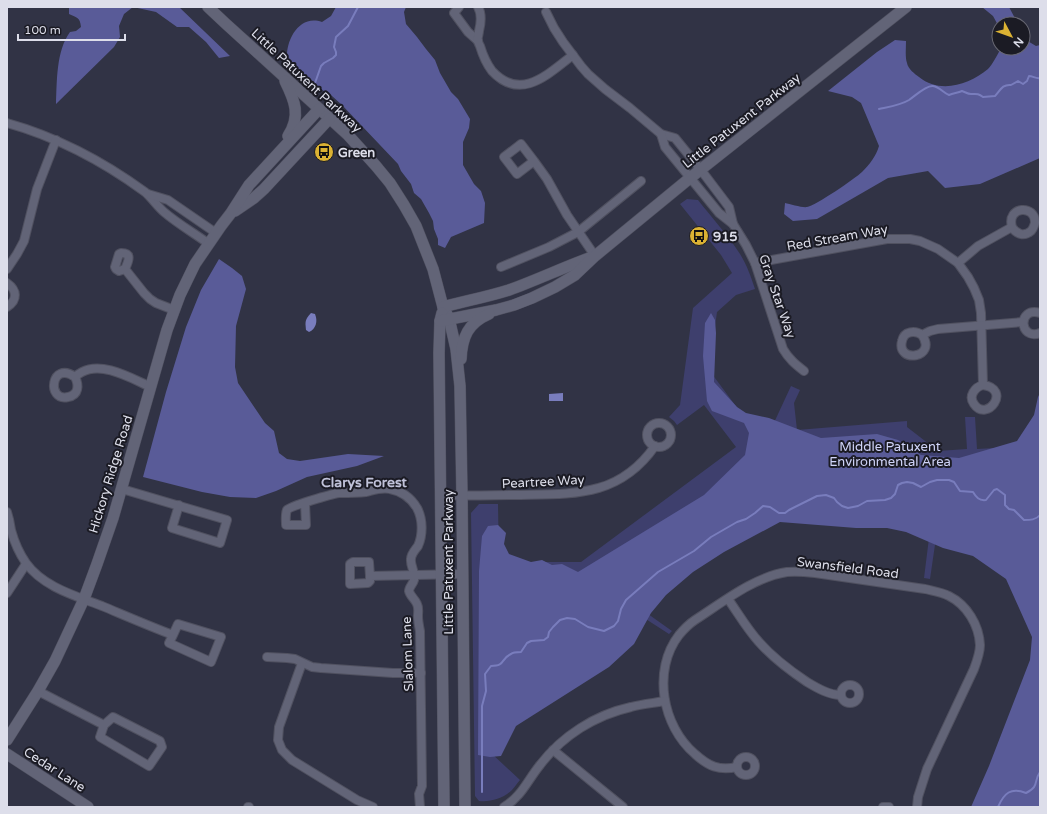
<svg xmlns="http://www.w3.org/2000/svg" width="1047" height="814" font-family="'Varela Round',sans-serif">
<rect width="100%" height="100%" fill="#313345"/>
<path fill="#3e3f6d" d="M687 199 698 200C712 218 728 235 740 254 747 265 751 277 755 289L736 295 717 312 709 370 753 429 772 427 791 386 800 390 794 403 797 430 907 421V427L938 451 967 449 965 417H975L977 449 1012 447 995 537 937 531 930 579 924 578 930 530 770 513 641 609 672 631 669 634 638 614 509 725 491 753 520 780C517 783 515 787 512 790 503 799 491 802 479 801L475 796 471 513 479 504H498L499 562H581L736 447 704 405 677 425 674 421 669 417 680 405 693 308 732 273 721 255 680 204Z"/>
<g fill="#595b98">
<path d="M69 7H133L124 14 119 26 120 37 114 47 56 104C57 82 56 51 70 32L76 31 81 27C80 17 77 18 69 14Z"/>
<path d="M133 7H179L230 56 219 58 206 42 189 27H177L156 12Z"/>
<path d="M336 7H406L404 12 406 24 417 37 426 49 435 60 440 73 451 92 458 99 470 119 469 128 463 142V165L474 184 481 191 485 203 484 223 451 237 445 248 438 245V239L434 229 433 221 429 213 421 199 414 193 411 184 401 171 398 164 342 105 332 96 319 88 287 58C286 39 300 14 322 22L331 16Z"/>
<path d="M982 7H1009L1018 24H999V27L993 16Z"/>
<path d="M1023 34 1026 40 1036 46 1040 45V158L980 184 945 188 928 171 888 178 817 219 793 221 784 214 785 203C790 204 803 208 807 207 815 206 856 178 862 172 870 164 876 156 879 146L861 103 852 97 828 91 877 52 895 40 906 41C906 48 905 57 907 63 908 69 915 74 919 77 940 94 969 85 988 69 992 65 998 54 1001 48H1023Z"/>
<path d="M219 259 232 268 242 276 246 289 236 326 235 367 238 383 265 423 274 431 279 453 287 459 300 461 348 454 384 456 357 466 307 477 276 491 256 498 230 497 202 492 143 477 166 392 186 327 201 290Z"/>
<path d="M711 313 715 320 716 333 714 382 737 407 746 413 769 418 821 438 877 434 898 440 921 455 959 458 1017 441 1034 415 1038 397 1040 393V807H971L989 766 1030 660 1032 637 1006 579 973 556 943 548 906 532 887 528H856L780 522 724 552 693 572 666 595 651 613 634 644 609 667 516 726 501 756 490 757 478 755 479 571 482 536 488 526 498 525 506 533 504 544 509 554 531 562 542 560 552 565 562 564 578 572 704 495 745 455 749 433 744 423 712 411 707 401 703 356 705 323Z"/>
</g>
<g fill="#797dbd">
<path d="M311 313 315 314C318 321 316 329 309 332L306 330C305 321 305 320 311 313Z"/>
<path d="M563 393V401H549V394Z"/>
</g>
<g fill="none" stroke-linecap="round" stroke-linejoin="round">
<g stroke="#797dbd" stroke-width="2">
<path d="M315 83 321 66 324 63 333 58 336 55V52L334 47 336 37 348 26 358 7"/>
<path d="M879 109C888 107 901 105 909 100 915 96 926 85 933 86 940 87 943 93 949 95 954 93 958 93 962 91 965 92 968 94 971 94 976 94 978 93 983 97L995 96C1000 91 1002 84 1011 85L1018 81 1023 84 1027 81 1029 76C1033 76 1036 79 1040 78"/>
<path d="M482 792V706L486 691 485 674 491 666C506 666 500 659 511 654 513 652 518 652 521 652L527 643 531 641 544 640 548 637 549 632 553 627 560 620 567 618 575 619 588 627 604 631 614 626 618 621 621 609 626 600 658 572 694 551 711 537 737 522 746 519 755 513 763 506 770 507 779 513H785L789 510 817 496 826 495 834 498 837 502 842 506 848 508 858 506 867 501 885 500 891 498 895 494 898 485 902 483 907 482 913 483 921 487 930 482 937 480H949L954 482 960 491 973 492C976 497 979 501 986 500L994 490 997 489 1005 495V505L1009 509 1014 510 1024 520C1030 520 1036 520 1040 515"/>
<path d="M998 807C1004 793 1011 787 1026 793 1040 786 1033 782 1040 772"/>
</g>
<g stroke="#505160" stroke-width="10">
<g id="street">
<path d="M459 7 454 13 468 32 477 40"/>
<path d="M478 7C482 14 481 23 479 31 479 34 477 38 478 40 478 43 479 44 480 46 483 56 486 63 492 71 521 102 548 74 573 55"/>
<path d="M546 12 554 28 563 42 581 66 588 74 605 89 630 108 661 134 675 138 701 170 729 207 733 224 746 245 755 263 783 349C789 359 795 364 804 371"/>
<path d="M7 123C57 137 104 162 145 192 152 198 157 206 164 212 178 224 194 233 209 244"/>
<path d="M661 134 665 147 719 213 733 224"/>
<path d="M534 161 521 144 504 157 517 174 534 161 547 179 567 215 595 256"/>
<path d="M148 194 168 200 216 233"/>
<path d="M755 263 887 239H910L920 241 938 249 958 263 968 277 974 288 979 300 981 313 983 385C975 387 968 396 974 404 987 423 1012 389 983 385"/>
<path d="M958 263 978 246 1012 227C1016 234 1024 237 1031 231 1033 229 1034 226 1035 223 1036 204 1006 206 1012 227"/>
<path d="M501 267 549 247 578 232 641 181"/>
<path d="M7 269 17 254 24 241 37 189 56 140"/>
<path d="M125 269 119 271 116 269 115 267 119 254 121 253C133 253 128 262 125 269L144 293 150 299 156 303 174 310"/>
<path d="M7 283C17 290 18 300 7 307"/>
<path d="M1040 313C1017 306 1019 341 1040 333"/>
<path d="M922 335C915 330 904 331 902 341 896 364 938 358 922 335L930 331 938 329 1023 322"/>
<path d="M75 377C51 360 46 402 68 397 79 395 79 385 75 377 77 375 80 373 82 372 103 361 132 379 151 387"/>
<circle cx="659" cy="435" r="12"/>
<path d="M122 489 227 520 220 543 172 528 179 505"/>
<path d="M441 495C467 496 494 495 521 495 576 494 620 496 655 446"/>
<path d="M305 503 306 525H286C286 521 285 514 287 510 290 506 332 494 339 493 348 493 357 493 366 492 374 490 382 487 390 489 401 491 411 498 417 508 423 519 423 535 418 546 415 550 411 554 411 559 410 566 416 573 414 580 413 584 409 587 409 591 410 596 415 599 417 604 419 608 418 612 418 616 418 621 419 626 420 631L422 786 419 794 420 807"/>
<path d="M7 512C9 518 10 523 11 530 14 541 19 553 26 563 43 587 76 596 102 606 126 616 149 626 173 635L169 643 211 662 221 637 178 624 173 635"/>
<path d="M370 576V581L368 583 350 584V564L353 562H369L370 576 462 574"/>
<path d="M7 593 26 564"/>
<path d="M728 599C738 613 747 629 759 642 773 658 789 670 807 682 817 688 829 695 841 695"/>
<path d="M267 657 287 658 295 659 312 667 321 668 393 673H421"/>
<path d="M302 663 279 727 278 740 282 750 292 760 357 800 373 807"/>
<circle cx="850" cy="694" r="9"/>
<path d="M38 691 104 725 100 737 149 766 162 747 160 741 113 717 104 725"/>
<path d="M553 750 623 807"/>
<circle cx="746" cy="766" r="9"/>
<path d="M737 767C719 771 708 766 695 754 662 726 652 670 679 635 684 629 689 624 695 620 723 602 754 577 787 572 797 571 806 572 815 573L925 589C933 591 941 592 949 596 967 605 979 625 980 645 980 653 977 661 974 669L927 769 918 797 917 807"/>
<path d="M248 807H249"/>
<path d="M504 807C522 796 527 781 540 765 562 736 595 715 631 707 642 704 654 703 665 701"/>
<path d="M883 807H889"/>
</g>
</g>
<g stroke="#505160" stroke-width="12">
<g id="secondary">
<path d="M208 7 225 23 348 135 376 166 390 183 404 205 416 226 433 269 443 307 449 318 456 349 460 386 462 496 465 807"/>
<path d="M285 81C295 101 301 116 288 136"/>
<path d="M235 211 254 198 264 189 329 119"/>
<path d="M443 307C465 301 487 297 509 290 537 280 564 267 592 257"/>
<path d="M442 313 440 321 439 353 444 807"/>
<path d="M440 321 496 310 514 305 532 298 555 287 575 275 595 256 690 178 906 7"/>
<path d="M461 359C462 337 468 323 489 314"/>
<path d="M7 740 38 691 55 661 84 599 97 564 113 518 167 330 180 295 195 264 221 226 231 213 249 185 319 109"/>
<path d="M7 754 88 807"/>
</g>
</g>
<use href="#street" stroke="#626477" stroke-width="8"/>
<use href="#secondary" stroke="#626477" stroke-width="11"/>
</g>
<defs>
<g id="bus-disc" transform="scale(1)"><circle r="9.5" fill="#dbb233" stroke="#1b1b24"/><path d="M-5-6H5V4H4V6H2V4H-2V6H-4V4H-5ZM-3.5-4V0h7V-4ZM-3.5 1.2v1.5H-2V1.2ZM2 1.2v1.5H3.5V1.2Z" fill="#111"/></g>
</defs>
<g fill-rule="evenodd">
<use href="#bus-disc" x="324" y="152"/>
<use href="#bus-disc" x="699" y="236"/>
</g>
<g text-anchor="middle" stroke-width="4" stroke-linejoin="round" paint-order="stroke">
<g font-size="13" fill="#dddeea" stroke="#1b1b24">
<text transform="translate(307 80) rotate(43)" y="5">Little Patuxent Parkway</text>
<text transform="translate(741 120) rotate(-38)" y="5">Little Patuxent Parkway</text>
<text transform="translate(837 237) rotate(-10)" y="5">Red Stream Way</text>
<text transform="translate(778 296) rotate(71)" y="5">Gray Star Way</text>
<text transform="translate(110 474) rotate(-73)" y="5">Hickory Ridge Road</text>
<text transform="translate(543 481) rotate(-3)" y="5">Peartree Way</text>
<text transform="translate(448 562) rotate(-90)" y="5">Little Patuxent Parkway</text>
<text transform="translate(848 567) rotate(7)" y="5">Swansfield Road</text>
<text transform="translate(407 654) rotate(-92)" y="5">Slalom Lane</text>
<text transform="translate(55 769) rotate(33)" y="5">Cedar Lane</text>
</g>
<g font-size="13" font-weight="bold" fill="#dddeea" stroke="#1b1b24" text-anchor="start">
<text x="338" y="157">Green</text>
<text x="713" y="241">915</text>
</g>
<g font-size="13" fill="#d0d4f8" stroke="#1b1b24">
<text x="890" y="451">Middle Patuxent<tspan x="890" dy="15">Environmental Area</tspan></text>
</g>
<g font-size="14" font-weight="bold" fill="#c0c2d9" stroke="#1b1b24">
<text x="364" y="487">Clarys Forest</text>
</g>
</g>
<rect width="1047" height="814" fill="none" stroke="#dddeea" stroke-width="16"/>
<g transform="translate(1011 36) rotate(131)"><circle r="19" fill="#1b1b24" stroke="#696973"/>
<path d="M0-3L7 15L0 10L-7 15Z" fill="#dbb233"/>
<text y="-6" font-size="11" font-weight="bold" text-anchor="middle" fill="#dddeea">N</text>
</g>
<path d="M18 34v6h107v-6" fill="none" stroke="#dddeea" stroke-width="2"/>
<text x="24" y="34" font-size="12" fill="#dddeea" stroke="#1b1b24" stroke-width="3" paint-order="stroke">100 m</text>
</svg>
